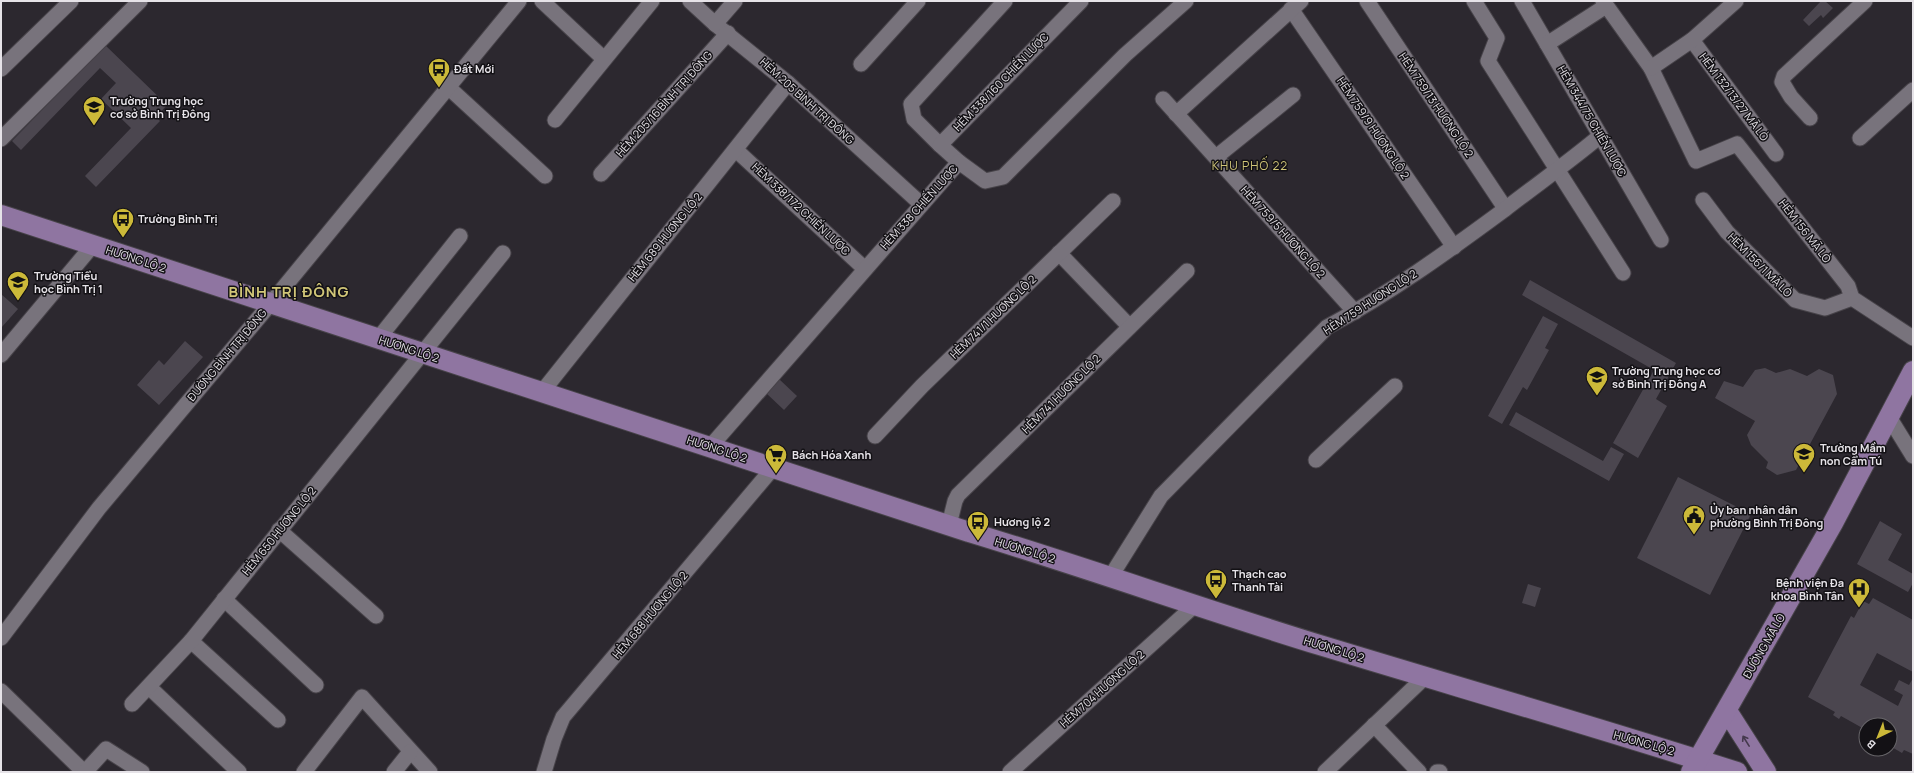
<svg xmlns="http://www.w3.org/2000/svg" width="1914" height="773" font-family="Manrope,sans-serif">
<rect width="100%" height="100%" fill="#2c282f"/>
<g fill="#4b464f">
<path d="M1821 1H1825L1833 8 1823 18 1821 15 1809 26 1803 20Z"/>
<path d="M105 45 167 105 156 117 160 121 96 187 85 176 131 128 101 99 116 83 100 68 21 150 12 141Z"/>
<path d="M1530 280 1676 363 1656 399 1667 406 1638 458 1613 443 1654 370 1522 295Z"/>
<path d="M1 294 18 309 1 328Z"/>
<path d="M1543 316 1558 324 1545 348 1549 350 1527 390 1523 387 1502 424 1488 416Z"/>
<path d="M185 341 203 357 159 405 137 385 159 360 164 365Z"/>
<path d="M1765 368 1776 373 1790 369 1807 376 1819 369 1833 375 1837 394 1796 470 1777 475 1766 468 1768 462 1751 445 1747 435 1755 421 1715 398 1724 381 1743 387 1755 370Z"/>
<path d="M779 379 797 396 784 410 766 393Z"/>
<path d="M1516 412 1603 461 1611 447 1624 454 1609 481 1509 425Z"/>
<path d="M1678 477 1751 514 1710 595 1637 558Z"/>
<path d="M1880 521 1902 534 1888 560 1913 574V583L1908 592 1857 564Z"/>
<path d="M1528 584 1541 588 1535 607 1522 603Z"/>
<path d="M1873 598 1913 620V672L1877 653 1860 685 1898 706 1903 695 1894 690 1899 680 1909 685 1913 678V754L1904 750 1902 753 1890 746V725H1866V730L1841 716 1839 719 1833 715 1835 712 1808 697 1851 616 1854 618 1863 601 1869 604Z"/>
</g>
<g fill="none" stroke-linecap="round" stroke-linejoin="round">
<g stroke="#474349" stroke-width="17">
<g id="minor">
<path d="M542 1 604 59"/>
<path d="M690 1 715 24 788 83 921 204"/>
<path d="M1367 1 1505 208"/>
<path d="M1474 1 1497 38 1488 61 1623 273"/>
<path d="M1522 1 1661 240"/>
<path d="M1603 1 1651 68 1696 161 1737 144 1848 286 1852 298 1913 338"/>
<path d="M1291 9 1454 247"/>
<path d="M715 24 735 1"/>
<path d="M1692 40 1776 154"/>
<path d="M1547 44 1606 6"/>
<path d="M861 64 918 1"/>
<path d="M1651 68 1692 40 1736 1"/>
<path d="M1 69 71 1"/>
<path d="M448 87 545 176"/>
<path d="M1163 99 1355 312"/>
<path d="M1176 114 1301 1"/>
<path d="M1810 118 1791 97 1782 82 1784 76 1865 1"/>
<path d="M555 120 652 1"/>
<path d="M1860 138 1913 90"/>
<path d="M1 139 140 1"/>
<path d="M940 145 914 119 911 104 1005 1"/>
<path d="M736 150 865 269"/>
<path d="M1216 157 1293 95"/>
<path d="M959 162 940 145 1081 1"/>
<path d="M601 174 728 33"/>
<path d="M1703 200 1727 232 1795 300 1825 308 1852 298"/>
<path d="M1059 253 1129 326"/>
<path d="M378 339 460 236"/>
<path d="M1 355 93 245"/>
<path d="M542 392 788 83"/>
<path d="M1889 417 1913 456"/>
<path d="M875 436 922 386 1113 201"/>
<path d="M710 447 959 162 985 181 1003 177 1125 55 1186 1"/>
<path d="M1316 460 1395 386"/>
<path d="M949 525 955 501 958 495 1187 271"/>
<path d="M279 530 376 616"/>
<path d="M1111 576 1161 496 1327 327C1389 294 1447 252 1504 210 1536 185 1569 162 1600 136"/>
<path d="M224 599 316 685"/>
<path d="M1 638 99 508 271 303 519 1"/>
<path d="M191 641 278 720"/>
<path d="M149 687 239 772"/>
<path d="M1 691 84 772"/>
<path d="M132 704 191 641 503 253"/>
<path d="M1374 725 1419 772"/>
<path d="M85 772 106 749 142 772"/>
<path d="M304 772 362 697 430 772"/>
<path d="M394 772 410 752"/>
<path d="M544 772 554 739 563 717 773 468"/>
<path d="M1010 772 1195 605"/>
<path d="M1325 772 1425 677"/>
<path d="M1437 772H1440"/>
</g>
</g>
<g stroke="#474349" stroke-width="22">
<g id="major">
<path d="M1 215 969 532C1088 568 1205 610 1323 646 1461 688 1600 728 1737 772"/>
<path d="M1727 711 1766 772"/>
<path d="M1691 772 1833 523 1913 371"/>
</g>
</g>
<use href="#minor" stroke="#78737c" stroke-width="15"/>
<use href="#major" stroke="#8f75a1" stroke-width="20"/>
</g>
<defs><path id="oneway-shaft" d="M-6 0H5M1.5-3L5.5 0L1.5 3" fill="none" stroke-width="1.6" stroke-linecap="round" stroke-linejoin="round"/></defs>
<use stroke="#45394d" href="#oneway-shaft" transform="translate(1746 741) rotate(-122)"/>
<defs>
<g id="bus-pin" transform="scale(1.15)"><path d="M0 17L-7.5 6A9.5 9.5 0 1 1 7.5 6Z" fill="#ccb939" stroke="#131115"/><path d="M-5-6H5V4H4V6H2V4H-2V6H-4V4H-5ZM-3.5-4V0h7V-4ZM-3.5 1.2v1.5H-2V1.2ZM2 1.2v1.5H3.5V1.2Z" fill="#111"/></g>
<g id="school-pin" transform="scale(1.15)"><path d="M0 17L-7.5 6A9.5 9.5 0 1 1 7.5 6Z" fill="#ccb939" stroke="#131115"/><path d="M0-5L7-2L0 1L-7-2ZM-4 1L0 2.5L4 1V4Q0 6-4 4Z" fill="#111"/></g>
<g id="supermarket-pin" transform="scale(1.15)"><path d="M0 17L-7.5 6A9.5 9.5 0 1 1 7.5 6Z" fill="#ccb939" stroke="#131115"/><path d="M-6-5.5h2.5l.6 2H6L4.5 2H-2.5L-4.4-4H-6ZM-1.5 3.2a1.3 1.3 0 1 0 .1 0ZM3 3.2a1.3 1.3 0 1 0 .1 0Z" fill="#111"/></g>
<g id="civic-pin" transform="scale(1.15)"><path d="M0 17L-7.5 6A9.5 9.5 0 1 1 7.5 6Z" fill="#ccb939" stroke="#131115"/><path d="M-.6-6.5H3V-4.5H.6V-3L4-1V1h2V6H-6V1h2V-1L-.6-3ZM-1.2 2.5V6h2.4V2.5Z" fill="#111"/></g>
<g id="hospital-pin" transform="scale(1.15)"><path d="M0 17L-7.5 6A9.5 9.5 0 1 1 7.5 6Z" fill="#ccb939" stroke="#131115"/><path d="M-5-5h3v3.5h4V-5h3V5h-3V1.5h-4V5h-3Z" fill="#111"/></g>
</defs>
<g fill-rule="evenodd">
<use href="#bus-pin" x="439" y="69"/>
<use href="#school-pin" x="94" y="107"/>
<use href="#bus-pin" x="123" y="219"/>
<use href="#school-pin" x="18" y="282"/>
<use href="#school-pin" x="1597" y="377"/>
<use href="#school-pin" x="1804" y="454"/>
<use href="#supermarket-pin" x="776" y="455"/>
<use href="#civic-pin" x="1694" y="516"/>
<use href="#bus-pin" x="978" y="522"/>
<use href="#bus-pin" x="1216" y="580"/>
<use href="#hospital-pin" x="1859" y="589"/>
</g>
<g text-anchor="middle" stroke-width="3" stroke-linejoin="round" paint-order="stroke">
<g font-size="11" font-weight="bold" fill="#e6e3e8" stroke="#131115" text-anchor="start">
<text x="454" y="73">Đất Mới</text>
<text x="110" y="105">Trường Trung học<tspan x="110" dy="13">cơ sở Bình Trị Đông</tspan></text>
<text x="138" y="223">Trường Bình Trị</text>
<text x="34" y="280">Trường Tiểu<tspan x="34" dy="13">học Bình Trị 1</tspan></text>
<text x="1612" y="375">Trường Trung học cơ<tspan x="1612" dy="13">sở Bình Trị Đông A</tspan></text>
<text x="1820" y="452">Trường Mầm<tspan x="1820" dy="13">non Cẩm Tú</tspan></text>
<text x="792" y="459">Bách Hóa Xanh</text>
<text x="1710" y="514">Ủy ban nhân dân<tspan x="1710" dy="13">phường Bình Trị Đông</tspan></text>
<text x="994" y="526">Hương lộ 2</text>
<text x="1232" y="578">Thạch cao<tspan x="1232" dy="13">Thanh Tài</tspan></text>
<text x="1844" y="587" text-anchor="end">Bệnh viện Đa<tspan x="1844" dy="13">khoa Bình Tân</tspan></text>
</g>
<g font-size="11" fill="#e6e3e8" stroke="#131115">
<text transform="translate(1001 82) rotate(-46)" y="4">HẺM 338/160 CHIẾN LƯỢC</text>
<text transform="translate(1734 97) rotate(53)" y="4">HẺM 132/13/27 MÃ LÒ</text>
<text transform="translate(807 101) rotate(42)" y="4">HẺM 205 BÌNH TRỊ ĐÔNG</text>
<text transform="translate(664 104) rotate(-48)" y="4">HẺM 205/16 BÌNH TRỊ ĐÔNG</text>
<text transform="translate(1436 105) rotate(56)" y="4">HẺM 759/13 HƯƠNG LỘ 2</text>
<text transform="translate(1592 121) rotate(60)" y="4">HẺM 344/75 CHIẾN LƯỢC</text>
<text transform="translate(1373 128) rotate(56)" y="4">HẺM 759/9 HƯƠNG LỘ 2</text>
<text transform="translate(919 207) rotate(-48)" y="4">HẺM 338 CHIẾN LƯỢC</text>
<text transform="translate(801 209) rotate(43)" y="4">HẺM 338/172 CHIẾN LƯỢC</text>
<text transform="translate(1805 231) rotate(52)" y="4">HẺM 156 MÃ LÒ</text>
<text transform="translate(1283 232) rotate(48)" y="4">HẺM 759/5 HƯƠNG LỘ 2</text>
<text transform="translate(665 237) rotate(-51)" y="4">HẺM 689 HƯƠNG LỘ 2</text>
<text transform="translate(136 259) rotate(18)" y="4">HƯƠNG LỘ 2</text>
<text transform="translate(1760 265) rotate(45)" y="4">HẺM 156/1 MÃ LÒ</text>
<text transform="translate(1370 302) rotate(-33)" y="4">HẺM 759 HƯƠNG LỘ 2</text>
<text transform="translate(993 317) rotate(-44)" y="4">HẺM 741/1 HƯƠNG LỘ 2</text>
<text transform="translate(409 349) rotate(18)" y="4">HƯƠNG LỘ 2</text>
<text transform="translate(227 355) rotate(-50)" y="4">ĐƯỜNG BÌNH TRỊ ĐÔNG</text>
<text transform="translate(1061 394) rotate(-45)" y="4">HẺM 741 HƯƠNG LỘ 2</text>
<text transform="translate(717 449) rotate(18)" y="4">HƯƠNG LỘ 2</text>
<text transform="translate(279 531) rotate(-51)" y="4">HẺM 650 HƯƠNG LỘ 2</text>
<text transform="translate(1025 550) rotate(17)" y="4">HƯƠNG LỘ 2</text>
<text transform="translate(650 615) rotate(-50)" y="4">HẺM 688 HƯƠNG LỘ 2</text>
<text transform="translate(1764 646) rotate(-60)" y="4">ĐƯỜNG MÃ LÒ</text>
<text transform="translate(1334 649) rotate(17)" y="4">HƯƠNG LỘ 2</text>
<text transform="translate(1102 689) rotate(-42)" y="4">HẺM 704 HƯƠNG LỘ 2</text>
<text transform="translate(1644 743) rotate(16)" y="4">HƯƠNG LỘ 2</text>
</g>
<g font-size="12" letter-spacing="1" fill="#d1c678" stroke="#131115">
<text x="1250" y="170">KHU PHỐ 22</text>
</g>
<g font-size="15" font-weight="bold" letter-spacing="1" fill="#d1c678" stroke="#131115">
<text x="289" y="297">BÌNH TRỊ ĐÔNG</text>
</g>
</g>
<rect width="1914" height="773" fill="none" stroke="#e6e3e8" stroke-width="4"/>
<g transform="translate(1878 737) rotate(223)"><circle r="19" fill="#131115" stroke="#676569"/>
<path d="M0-3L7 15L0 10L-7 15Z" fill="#ccb939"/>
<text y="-6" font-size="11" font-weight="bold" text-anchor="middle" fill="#e6e3e8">B</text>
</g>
</svg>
